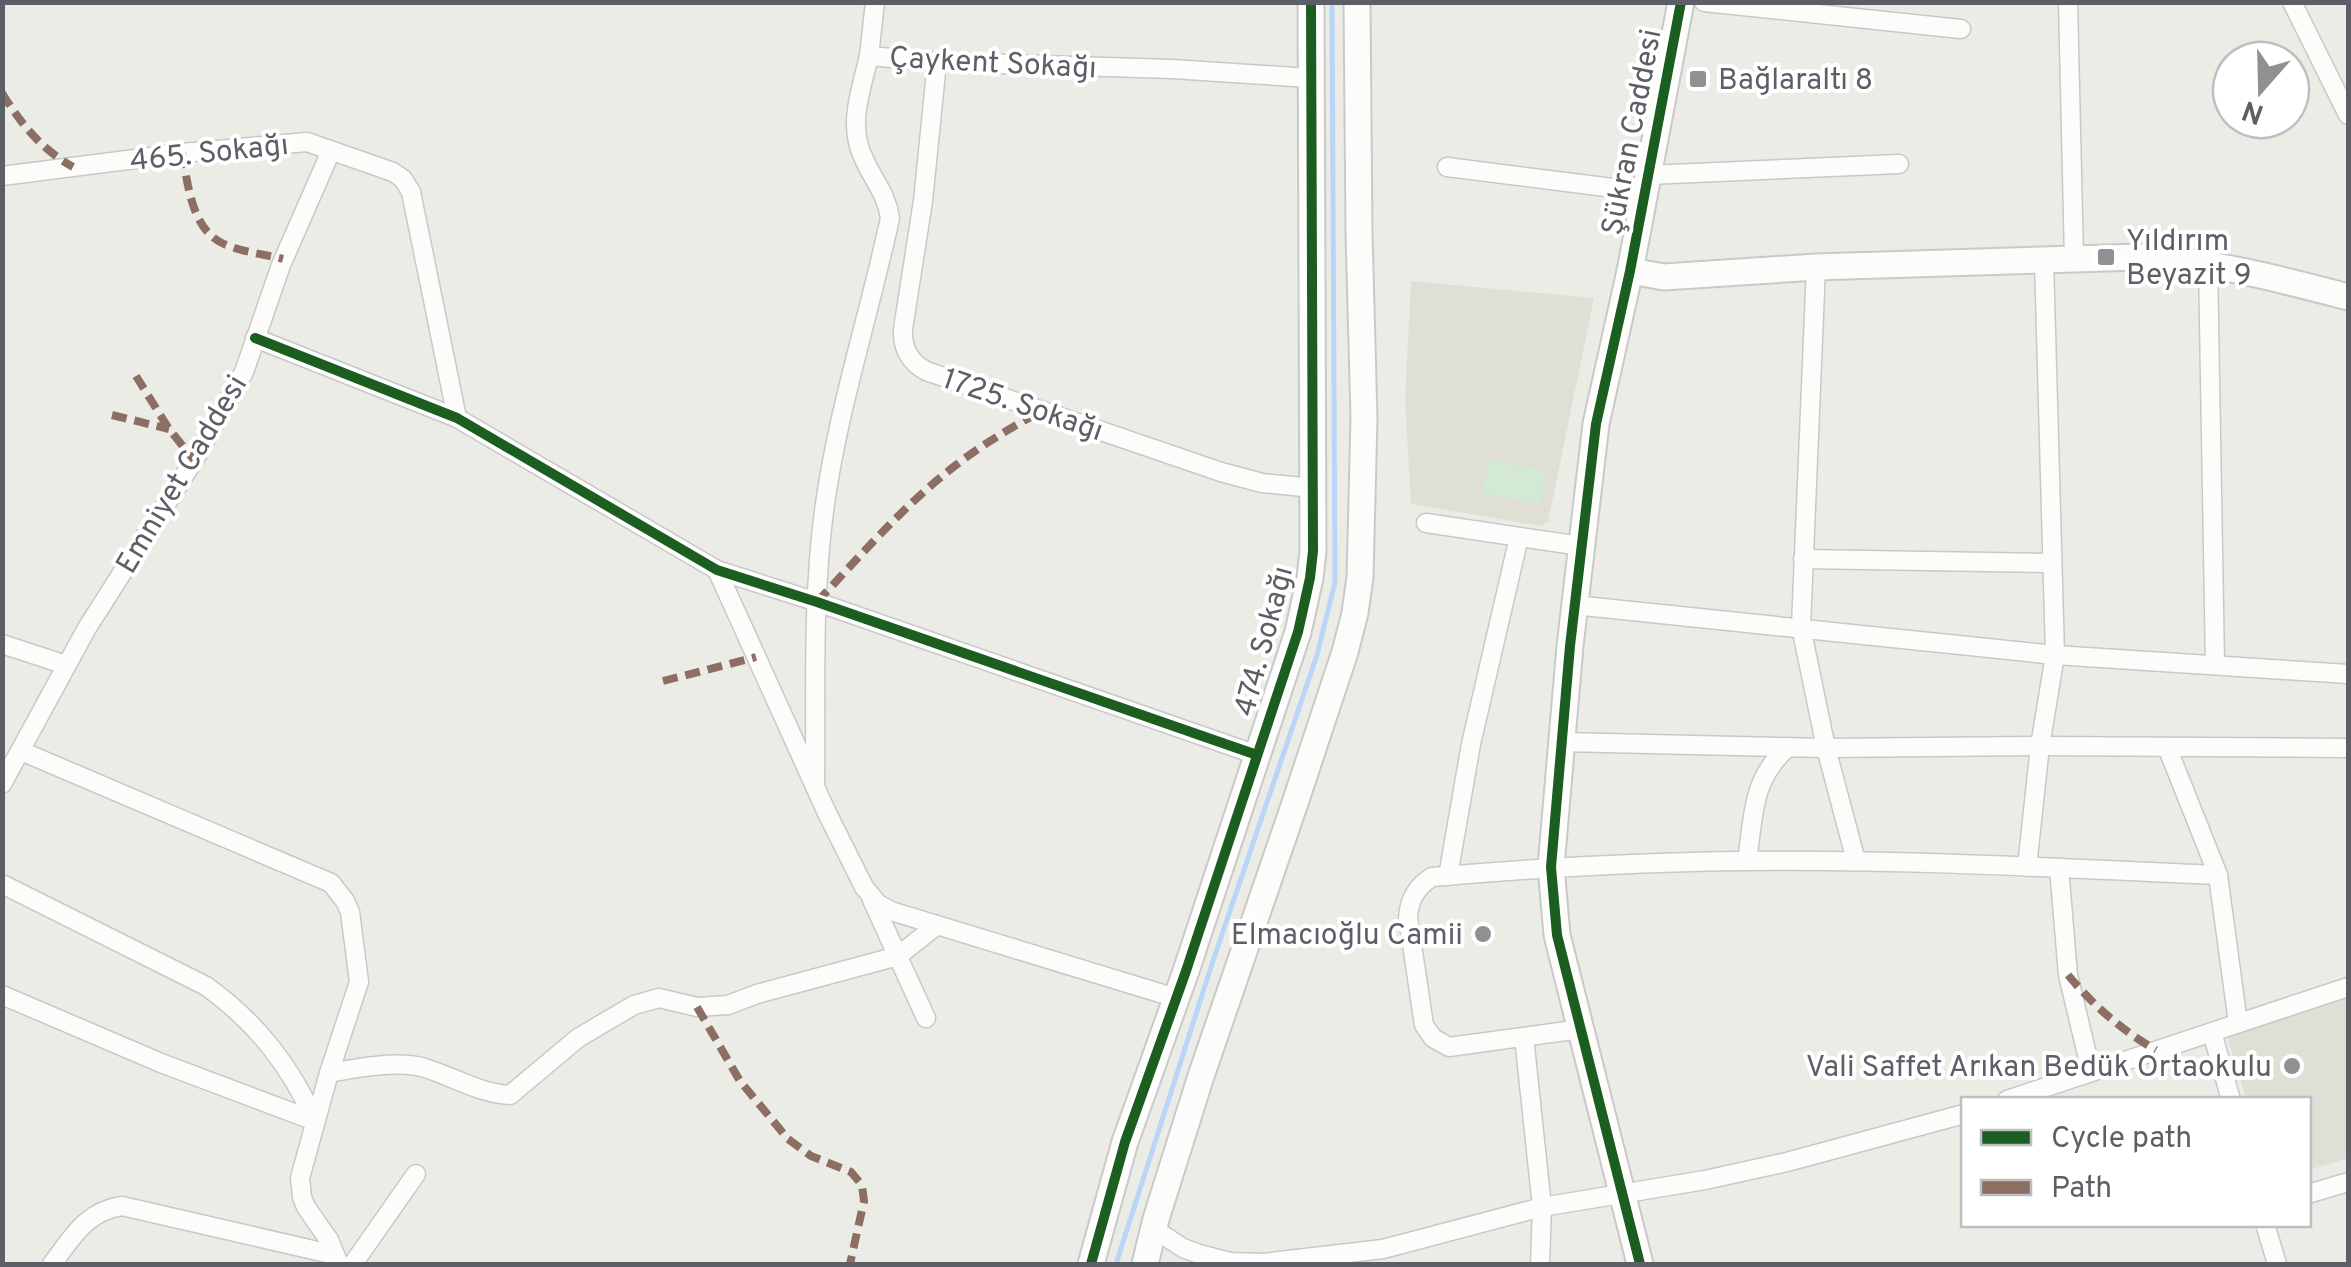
<svg xmlns="http://www.w3.org/2000/svg" width="2351" height="1267" font-family="Overpass,sans-serif">
<rect width="100%" height="100%" fill="#ecece7"/>
<g fill="#e0dfd6">
<path d="M1411 281 1594 298 1548 522 1540 526 1411 504 1405 401Z"/>
<path d="M2348 998V1158L2309 1170 2308 1100 2246 1099 2226 1033Z"/>
</g>
<path fill="#d4e9d4" d="M1489 459 1547 471 1540 505 1482 493Z"/>
<g fill="none" stroke-linecap="round" stroke-linejoin="round">
<path stroke="#bad5f8" stroke-width="5" d="M1116 1264 1212 964 1317 655 1335 582 1332 2"/>
<g stroke="#c8c9c7" stroke-width="21">
<g id="street">
<path d="M875 2 869 56 937 62 1172 69 1310 78"/>
<path d="M1704 2 1961 29"/>
<path d="M2068 2 2074 259"/>
<path d="M2292 2 2348 115"/>
<path d="M937 62 923 201 903 329C902 349 910 362 926 371L1221 472 1262 483 1313 488"/>
<path d="M1447 167 1645 192"/>
<path d="M1648 175 1899 164"/>
<path d="M2 176 182 153 307 142 393 172 403 179 411 192 457 418"/>
<path d="M2208 263 2215 665"/>
<path d="M1816 267 1801 627 1826 748 1856 861"/>
<path d="M255 338 457 418 717 570 817 602 1257 755"/>
<path d="M1426 523 1581 546"/>
<path d="M1803 559 2052 563"/>
<path d="M717 570 827 813 864 887 878 904 891 911 1176 998"/>
<path d="M1574 605 2055 655 2348 674"/>
<path d="M2 644 66 665"/>
<path d="M1562 742 1826 748 2040 746 2346 748"/>
<path d="M2167 747 2218 875"/>
<path d="M21 751 331 883 345 901 350 912 359 982 329 1073 300 1178 302 1197 306 1207 329 1240 339 1264"/>
<path d="M2 784 87 628 194 460 244 372 281 265 331 151"/>
<path d="M815 787C816 695 812 602 824 511 837 412 869 316 890 218 886 192 874 182 864 159 847 125 861 91 869 56"/>
<path d="M1747 861C1754 815 1751 780 1788 747"/>
<path d="M2027 867 2040 746 2055 655 2044 260"/>
<path d="M2059 868 2068 975 2091 1071"/>
<path d="M1448 876 1471 744 1519 537"/>
<path d="M2 884 206 986C256 1022 290 1065 315 1121"/>
<path d="M872 900 926 1018"/>
<path d="M2 995 161 1063 315 1121"/>
<path d="M1581 1029 1449 1047 1433 1038 1424 1025 1408 918C1409 900 1416 887 1432 877 1536 868 1640 862 1745 861 1902 859 2060 868 2218 875L2238 1023"/>
<path d="M2212 1032 2231 1100"/>
<path d="M1524 1037 1542 1207 1540 1264"/>
<path d="M329 1073C356 1068 399 1060 425 1068 454 1077 478 1093 510 1095L578 1038 634 1005 659 998 697 1007 728 1005 757 994 898 956 937 925"/>
<path d="M2007 1100 2348 987"/>
<path d="M2308 1194 2348 1182"/>
<path d="M2265 1224 2277 1264"/>
<path d="M1154 1229 1183 1248 1199 1254 1230 1262 1263 1263 1383 1249 1542 1207 1705 1180 1787 1162 1964 1114"/>
<path d="M52 1264C72 1238 86 1211 122 1206L335 1255"/>
<path d="M353 1264 416 1174"/>
</g>
</g>
<g stroke="#c9c9c8" stroke-width="29">
<g id="secondary">
<path d="M1630 271 1664 277 1816 267 2140 257C2212 261 2279 279 2348 297"/>
<path d="M1091 1264 1125 1142 1186 971 1298 632 1310 578 1313 551 1311 2"/>
<path d="M1145 1264 1156 1219 1201 1076 1295 803 1345 652 1355 613 1360 577 1364 418 1359 232 1357 2"/>
<path d="M1640 1264 1557 935 1551 867 1570 646 1596 424 1630 271 1681 2"/>
</g>
</g>
<use href="#street" stroke="#fcfcfb" stroke-width="18"/>
<use href="#secondary" stroke="#fcfcfb" stroke-width="25"/>
<g stroke="#8d6e63" stroke-width="8" stroke-dasharray="15 8" stroke-linecap="butt">
<path d="M2 93C21 124 41 149 73 167"/>
<path d="M182 153C188 183 191 228 222 243 240 252 264 254 283 259"/>
<path d="M136 376 169 429 194 460"/>
<path d="M112 415 169 429"/>
<path d="M817 602C861 555 904 505 956 465 983 444 1012 427 1042 411"/>
<path d="M663 681 756 657"/>
<path d="M2068 975C2094 1006 2121 1030 2156 1050"/>
<path d="M697 1007 740 1081 788 1139 811 1156 851 1172 862 1185 864 1201 850 1264"/>
</g>
<g stroke="#fff" stroke-width="16">
<g id="cycleway">
<path d="M255 338 457 418 717 570 817 602 1257 755"/>
<path d="M1091 1264 1125 1142 1186 971 1298 632 1310 578 1313 551 1311 2"/>
<path d="M1640 1264 1557 935 1551 867 1570 646 1596 424 1630 271 1681 2"/>
</g>
</g>
<use href="#cycleway" stroke="#1b5e20" stroke-width="10"/>
</g>
<g fill="#8e9092" stroke="#fff" stroke-width="4">
<rect x="1688" y="69" width="20" height="20" rx="5"/>
<rect x="2096" y="247" width="20" height="20" rx="5"/>
<circle cx="1483" cy="934" r="10"/>
<circle cx="2292" cy="1066" r="10"/>
</g>
<g text-anchor="middle" stroke-width="8" stroke-linejoin="round" paint-order="stroke">
<g font-size="30" fill="#5c5f65" stroke="#fff">
<text transform="translate(993 62) rotate(3)" y="10">Çaykent Sokağı</text>
<text transform="translate(1631 132) rotate(-79)" y="10">Şükran Caddesi</text>
<text transform="translate(209 152) rotate(-6)" y="10">465. Sokağı</text>
<text transform="translate(1023 404) rotate(19)" y="10">1725. Sokağı</text>
<text transform="translate(181 474) rotate(-59)" y="10">Emniyet Caddesi</text>
<text transform="translate(1263 641) rotate(-75)" y="10">474. Sokağı</text>
</g>
<g font-size="30" fill="#5c5f65" stroke="#fff" text-anchor="start">
<text x="1718" y="89">Bağlaraltı 8</text>
<text x="2126" y="250">Yıldırım<tspan x="2126" dy="34">Beyazit 9</tspan></text>
<text x="1463" y="944" text-anchor="end">Elmacıoğlu Camii</text>
<text x="2272" y="1076" text-anchor="end">Vali Saffet Arıkan Bedük Ortaokulu</text>
</g>
</g>
<rect width="2351" height="1267" fill="none" stroke="#5c5f65" stroke-width="10"/>
<rect x="1961" y="1097" width="350" height="130" fill="#ffffff" stroke="#bebfc1" stroke-width="2.5"/>
<rect x="1981" y="1130" width="50" height="15" fill="#1b5e20" stroke="#bebfc1" stroke-width="2.5"/>
<text x="2051" y="1147" font-size="30" fill="#5c5f65">Cycle path</text>
<rect x="1981" y="1180" width="50" height="15" fill="#8d6e63" stroke="#bebfc1" stroke-width="2.5"/>
<text x="2051" y="1197" font-size="30" fill="#5c5f65">Path</text>
<g transform="translate(2261 90) rotate(200)"><circle r="48" fill="#ffffff" stroke="#bebfc1" stroke-width="2.5"/>
<path d="M0-8L18 38L0 25L-18 38Z" fill="#8e9092"/>
<text y="-15" font-size="28" font-weight="bold" text-anchor="middle" fill="#5c5f65">N</text>
</g>
</svg>
